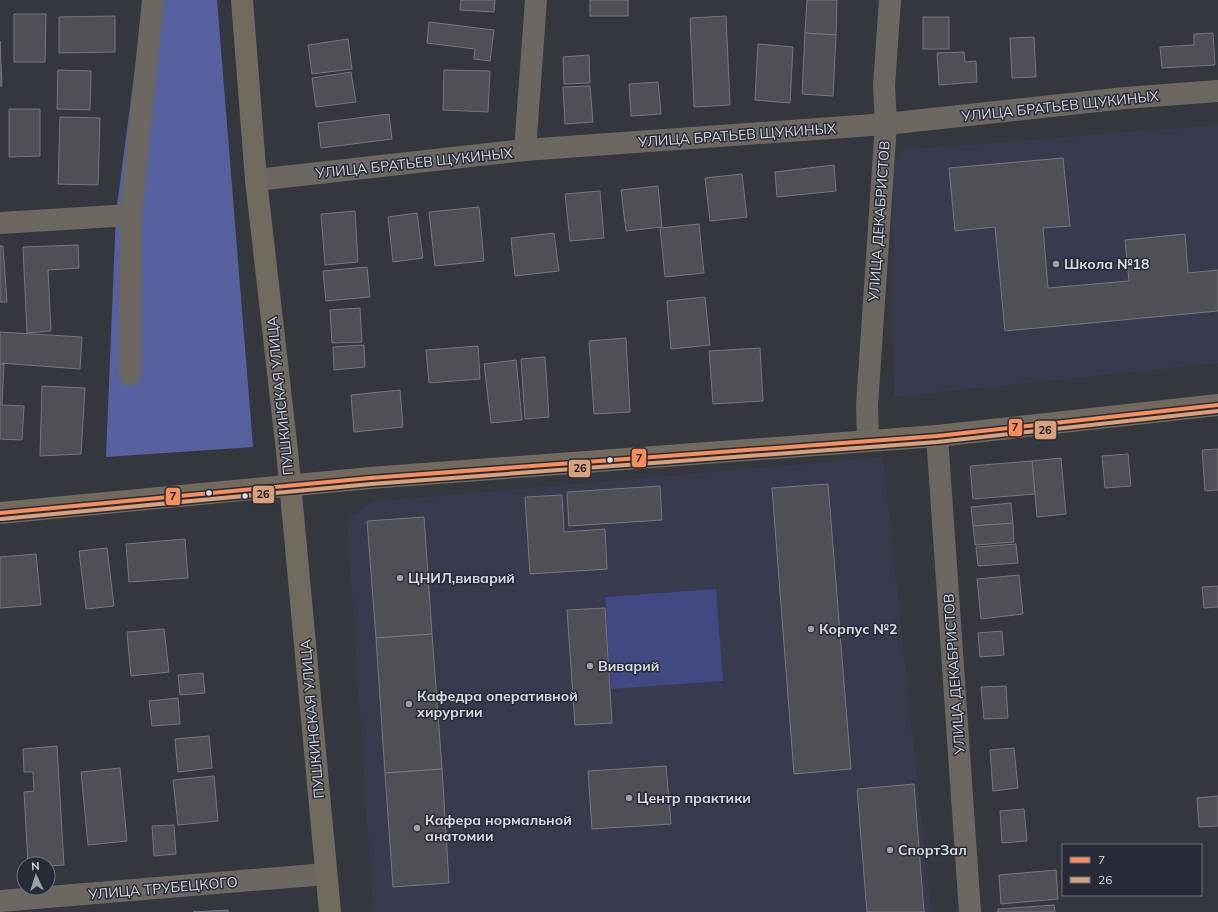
<svg xmlns="http://www.w3.org/2000/svg" width="1218" height="912" font-family="Mulish,sans-serif">
<rect width="100%" height="100%" fill="#35373e"/>
<g fill="#383a4d">
<path d="M1218 125V363L894 397 893 165 897 155 904 150Z"/>
<path d="M883 457 931 912H373L347 518 372 502Z"/>
</g>
<path fill="#424881" d="M716 589 723 681 611 689 605 597Z"/>
<path fill="#5861a0" d="M144 0H217L253 447 106 457 116 213Z"/>
<g fill="#4f5056" stroke="#76787e">
<path d="M461 0H495L494 12 460 10Z"/>
<rect x="590" y="0" width="38" height="16"/>
<path d="M807 0H837L836 35 805 33Z"/>
<path d="M14 14H46L45 62H14Z"/>
<path d="M115 16V52L59 53V17Z"/>
<path d="M726 16 730 105 694 107 690 18Z"/>
<rect x="923" y="17" width="26" height="32"/>
<path d="M429 22 494 30 490 61 474 59 475 49 427 43Z"/>
<path d="M805 33 836 35 833 96 802 94Z"/>
<path d="M1213 33 1215 65 1162 68 1160 47 1194 45V34Z"/>
<path d="M1034 37 1036 77 1012 78 1010 38Z"/>
<path d="M348 39 352 69 312 74 308 45Z"/>
<path d="M0 41 2 86H0Z"/>
<path d="M758 44 793 47 790 103 755 100Z"/>
<path d="M964 52 965 62 976 61 977 82 939 85 937 53Z"/>
<path d="M589 55 590 83 564 84 563 57Z"/>
<path d="M58 70 91 71 90 110 57 109Z"/>
<path d="M444 70 490 71 488 112 443 110Z"/>
<path d="M351 72 356 102 316 107 312 78Z"/>
<path d="M658 82 661 114 631 116 629 84Z"/>
<path d="M590 86 593 122 565 124 563 87Z"/>
<path d="M9 109H40V156L9 157Z"/>
<path d="M389 114 392 139 321 148 318 123Z"/>
<path d="M60 117 100 118 98 185 58 184Z"/>
<path d="M1063 158 1070 226 1043 228 1048 288 1129 281 1125 240 1185 234 1188 273 1218 270V311L1005 331 995 227 955 231 949 168Z"/>
<path d="M834 165 836 191 777 197 775 172Z"/>
<path d="M742 174 747 217 710 221 705 178Z"/>
<path d="M658 186 662 227 626 231 621 190Z"/>
<path d="M600 191 604 238 570 241 565 194Z"/>
<path d="M479 207 484 261 435 266 429 212Z"/>
<path d="M355 211 358 262 325 265 321 214Z"/>
<path d="M417 213 423 258 393 262 388 217Z"/>
<path d="M699 224 704 273 665 277 660 228Z"/>
<path d="M554 233 559 271 515 276 511 238Z"/>
<path d="M78 245 79 268 48 270 51 331 27 333 23 247Z"/>
<path d="M0 246H3L7 302H0Z"/>
<path d="M367 267 370 297 326 301 323 271Z"/>
<path d="M705 297 710 345 671 349 667 301Z"/>
<path d="M360 308 362 342 332 343 330 310Z"/>
<path d="M0 332 82 337 80 369 0 363Z"/>
<path d="M626 338 630 412 594 414 589 341Z"/>
<path d="M364 345 365 367 334 370 333 347Z"/>
<path d="M478 346 480 379 429 383 426 350Z"/>
<path d="M760 348 763 401 713 404 709 351Z"/>
<path d="M545 357 549 417 525 419 521 359Z"/>
<path d="M516 360 522 420 491 423 484 364Z"/>
<path d="M0 364H4L2 405 24 406 22 440 0 439Z"/>
<path d="M42 386 85 388 81 454 40 456Z"/>
<path d="M400 390 403 427 354 432 351 395Z"/>
<path d="M1218 449V490L1205 491 1202 450Z"/>
<path d="M1128 454 1131 486 1105 488 1102 456Z"/>
<path d="M1061 458 1066 514 1037 517 1032 461Z"/>
<path d="M1032 461 1035 494 973 499 970 466Z"/>
<path d="M828 484 851 769 794 774 772 488Z"/>
<path d="M660 486 662 520 569 526 567 492Z"/>
<path d="M562 495 564 532 605 529 607 569 530 574 525 497Z"/>
<path d="M1011 503 1013 523 973 526 971 507Z"/>
<path d="M424 517 432 634 376 638 367 521Z"/>
<path d="M1013 523 1014 542 975 545 973 526Z"/>
<path d="M185 539 188 578 129 582 126 544Z"/>
<path d="M1016 544 1018 563 978 566 976 547Z"/>
<path d="M107 548 114 606 86 609 79 551Z"/>
<path d="M36 554 41 605 0 608V557Z"/>
<path d="M1019 575 1023 614 981 619 977 579Z"/>
<path d="M1218 586V607L1204 608 1202 587Z"/>
<path d="M605 608 612 723 575 725 567 610Z"/>
<path d="M164 629 169 672 131 676 127 632Z"/>
<path d="M1002 631 1004 655 980 657 978 633Z"/>
<path d="M432 634 442 769 385 773 376 638Z"/>
<path d="M203 673 205 693 180 695 178 675Z"/>
<path d="M1006 686 1008 718 984 719 981 687Z"/>
<path d="M178 698 180 724 152 726 149 701Z"/>
<path d="M209 736 212 768 178 772 175 739Z"/>
<path d="M57 746 64 865 48 866V864H28L24 792 34 791 33 772H24L23 749Z"/>
<path d="M1014 748 1018 788 993 791 990 750Z"/>
<path d="M666 766 671 824 592 829 588 771Z"/>
<path d="M120 768 127 841 88 845 81 772Z"/>
<path d="M442 769 449 883 393 887 385 773Z"/>
<path d="M214 776 218 821 178 825 173 780Z"/>
<path d="M914 784 924 912H867L857 789Z"/>
<path d="M1218 796V826L1199 827 1197 798Z"/>
<path d="M1024 809 1027 841 1002 843 1000 811Z"/>
<path d="M174 825 176 854 154 856 152 826Z"/>
<path d="M1056 870 1058 899 1001 904 999 875Z"/>
<path d="M1054 905 1055 912H998V909Z"/>
<path d="M228 910V912H193Z"/>
</g>
<g fill="none" stroke-linecap="round" stroke-linejoin="round">
<g stroke="#6c6760" stroke-width="22">
<path d="M525 150 536 0"/>
<path d="M256 180 525 150 886 124 1125 98 1218 91"/>
<path d="M0 223 131 215"/>
<path d="M130 375 131 215 153 0"/>
<path d="M937 436 970 912"/>
<path d="M868 441 867 405 886 124 884 86 890 0"/>
<path d="M0 901 326 874"/>
</g>
<g stroke="#716a5f" stroke-width="22">
<path d="M242 0 256 180 287 451 330 912"/>
<path d="M0 513 370 478 937 436 1218 405"/>
</g>
<g stroke="#272a37" stroke-width="7">
<path id="bus-1" d="M0 513 370 478 937 436 1218 405"/>
</g>
<g stroke="#272a37" stroke-width="7">
<path id="bus-2" d="M1 519 371 484 937 442 1218 411"/>
</g>
<use href="#bus-1" stroke="#fa8e5a" stroke-width="4"/>
<use href="#bus-2" stroke="#d9a179" stroke-width="4"/>
</g>
<g fill="#a0a2ab" stroke="#272a37" stroke-width="1.5">
<circle cx="1056" cy="264" r="4"/>
<circle cx="400" cy="578" r="4"/>
<circle cx="811" cy="629" r="4"/>
<circle cx="590" cy="666" r="4"/>
<circle cx="409" cy="704" r="4"/>
<circle cx="629" cy="798" r="4"/>
<circle cx="417" cy="828" r="4"/>
<circle cx="890" cy="850" r="4"/>
</g>
<g fill="#dadce5" stroke="#272a37" stroke-width="1.5">
<circle cx="610" cy="460" r="3.5"/>
<circle cx="209" cy="493" r="3.5"/>
<circle cx="245" cy="496" r="3.5"/>
</g>
<g text-anchor="middle" stroke-width="3" stroke-linejoin="round" paint-order="stroke">
<g font-size="14" fill="#dadce5" stroke="#272a37">
<text transform="translate(1060 106) rotate(-6)" y="5">УЛИЦА БРАТЬЕВ ЩУКИНЫХ</text>
<text transform="translate(737 135) rotate(-4)" y="5">УЛИЦА БРАТЬЕВ ЩУКИНЫХ</text>
<text transform="translate(414 163) rotate(-6)" y="5">УЛИЦА БРАТЬЕВ ЩУКИНЫХ</text>
<text transform="translate(879 221) rotate(-86)" y="5">УЛИЦА ДЕКАБРИСТОВ</text>
<text transform="translate(280 396) rotate(-96)" y="5">ПУШКИНСКАЯ УЛИЦА</text>
<text transform="translate(954 674) rotate(-94)" y="5">УЛИЦА ДЕКАБРИСТОВ</text>
<text transform="translate(312 719) rotate(-95)" y="5">ПУШКИНСКАЯ УЛИЦА</text>
<text transform="translate(163 888) rotate(-5)" y="5">УЛИЦА ТРУБЕЦКОГО</text>
</g>
<g font-size="14" font-weight="bold" fill="#dadce5" stroke="#272a37" text-anchor="start">
<text x="1064" y="269">Школа №18</text>
<text x="408" y="583">ЦНИЛ,виварий</text>
<text x="819" y="634">Корпус №2</text>
<text x="598" y="671">Виварий</text>
<text x="417" y="701">Кафедра оперативной<tspan x="417" dy="16">хирургии</tspan></text>
<text x="637" y="803">Центр практики</text>
<text x="425" y="825">Кафера нормальной<tspan x="425" dy="16">анатомии</tspan></text>
<text x="898" y="855">СпортЗал</text>
</g>
</g>
<g stroke="#272a37" stroke-width="1.5">
<rect x="1008" y="418" width="15" height="19" rx="4" fill="#fa8e5a"/>
<rect x="1034" y="420" width="23" height="20" rx="4" fill="#d9a179"/>
<rect x="631" y="448" width="16" height="20" rx="4" fill="#fa8e5a"/>
<rect x="568" y="459" width="23" height="19" rx="4" fill="#d9a179"/>
<rect x="252" y="485" width="23" height="19" rx="4" fill="#d9a179"/>
<rect x="165" y="487" width="16" height="19" rx="4" fill="#fa8e5a"/>
</g>
<g font-size="11" text-anchor="middle" font-weight="bold" fill="#111">
<text x="1015" y="431">7</text>
<text x="1045" y="434">26</text>
<text x="639" y="462">7</text>
<text x="580" y="472">26</text>
<text x="263" y="498">26</text>
<text x="173" y="500">7</text>
</g>
<rect x="1062" y="844" width="140" height="52" fill="#272a37" stroke="#6f717d"/>
<rect x="1070" y="857" width="20" height="6" fill="#fa8e5a" stroke="#6f717d"/>
<text x="1098" y="864" font-size="12" fill="#dadce5">7</text>
<rect x="1070" y="877" width="20" height="6" fill="#d9a179" stroke="#6f717d"/>
<text x="1098" y="884" font-size="12" fill="#dadce5">26</text>
<g transform="translate(36 876) rotate(356)"><circle r="19" fill="#272a37" stroke="#6f717d"/>
<path d="M0-3L7 15L0 10L-7 15Z" fill="#a0a2ab"/>
<text y="-6" font-size="11" font-weight="bold" text-anchor="middle" fill="#dadce5">N</text>
</g>
</svg>
